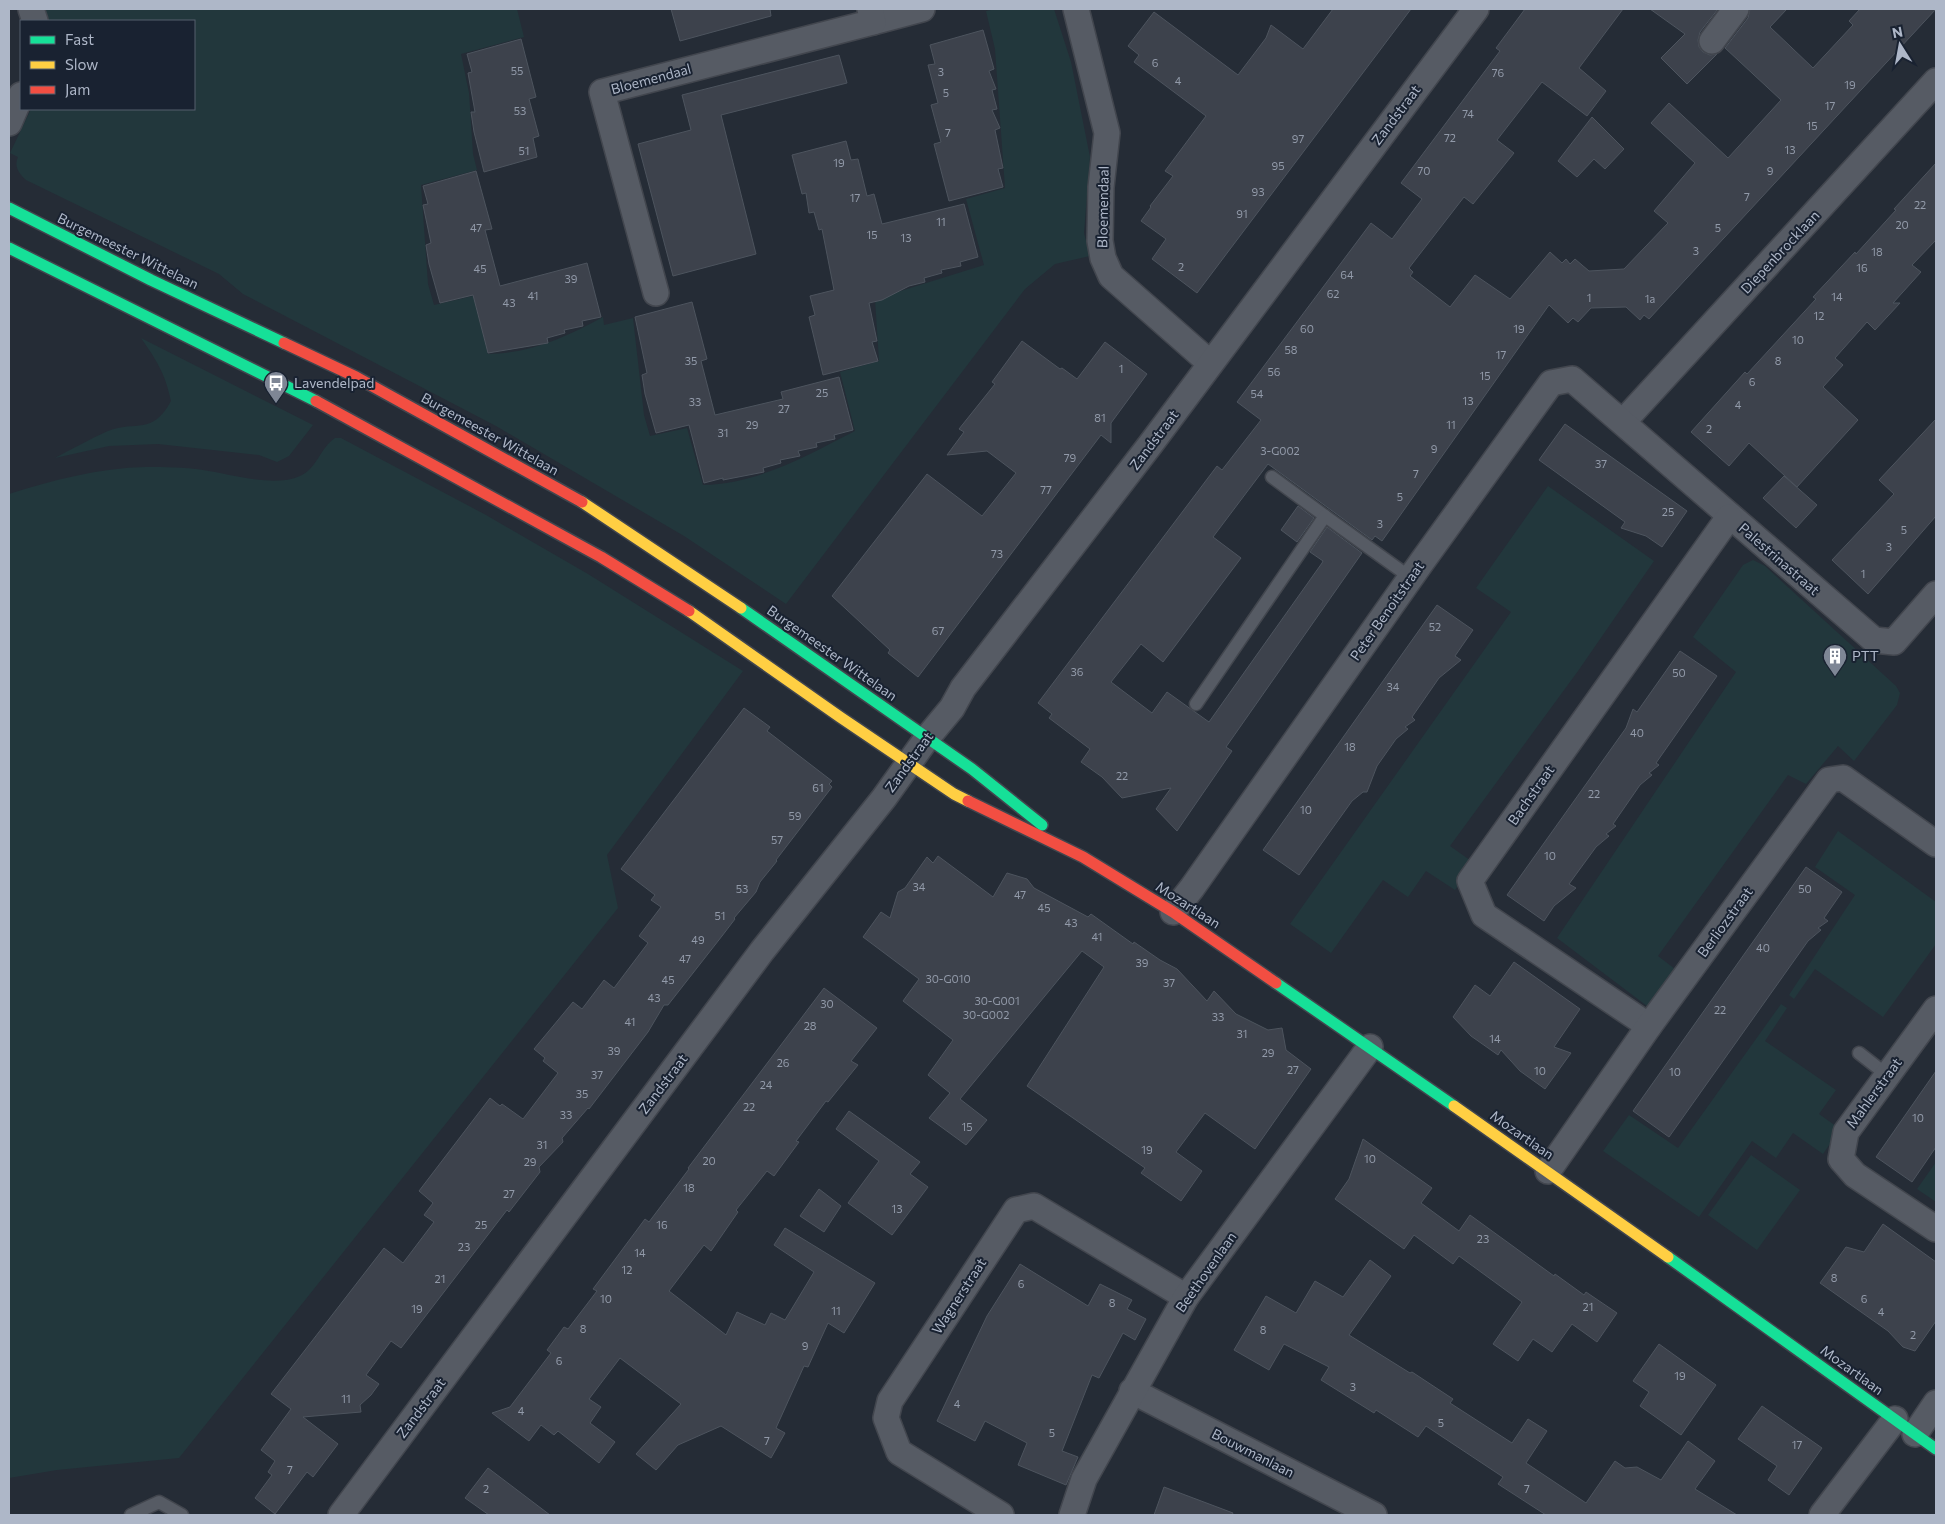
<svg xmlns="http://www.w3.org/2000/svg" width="1945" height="1524" font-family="Commissioner,sans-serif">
<rect width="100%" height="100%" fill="#252c36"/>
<g fill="#22373c">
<path d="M45 9H517L524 37 461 54 469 93 473 154 477 170 421 185 428 284 434 305 473 296 488 354C532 353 564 338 603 317L604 325 633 318 644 415 650 436 687 428 703 485C758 484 808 455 855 431L840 372 879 361 875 299 984 265 966 199 1005 188 995 49 986 11 996 9H1054L1071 62 1090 157 1084 233 1090 256 1055 264 1025 289 786 604 684 536 496 426 243 294 219 274 26 180C18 173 14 166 18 157L10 153 31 109H194V21H49Z"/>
<path d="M141 338 313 425 289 456 277 462 259 455 158 444 109 446 55 458C72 449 90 439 108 431 136 420 152 436 171 401 165 373 157 361 141 338Z"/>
<path d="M335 438H341L486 515 588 574 743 671 607 855 618 908 179 1458 57 1470 9 1478V494C54 480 98 468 146 467 164 467 184 467 203 470 230 474 274 488 300 476 317 469 320 448 335 438Z"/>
<path d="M1548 486 1654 561 1578 671 1450 846 1474 863 1455 890 1426 871 1408 897 1383 880 1331 953 1290 924 1511 612 1476 588Z"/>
<path d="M1753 560 1765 566 1896 686 1900 693 1897 705 1854 761 1838 746 1806 784 1788 775 1658 956 1675 969 1647 1006 1557 938 1736 672 1693 637 1743 565Z"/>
<path d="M1838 831 1936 902V944L1883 1017 1815 969 1794 999 1789 995 1855 895 1815 867Z"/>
<path d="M1781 1004 1787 1008 1765 1041 1836 1090 1819 1114 1840 1129 1823 1154 1793 1133 1776 1158 1752 1141 1699 1217 1603 1151 1629 1115 1678 1148Z"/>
<path d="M1751 1155 1800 1190 1757 1250 1708 1215Z"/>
<path d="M1936 1162V1202L1917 1189Z"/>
</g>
<g fill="#3d424c" stroke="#4d545e">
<path d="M671 9H770L771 16 680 41Z"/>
<path d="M1333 9H1411L1197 293 1152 259 1166 239 1141 221 1151 207 1150 206 1173 176 1165 171 1206 116 1134 62 1139 55 1128 46 1154 12 1238 75 1266 38 1271 25 1303 49Z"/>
<path d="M1525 9H1623L1579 68 1606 91 1587 116 1542 82 1497 140 1514 153 1473 204 1464 197 1409 268 1413 272 1410 276 1450 307 1475 275 1510 299 1550 252 1562 263 1566 259 1570 264 1575 259 1589 271 1624 269 1668 223 1654 211 1695 163 1651 123 1669 103 1728 158 1781 100 1725 48 1748 18 1750 9H1787L1770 27 1813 68 1853 25 1849 21 1860 9H1936L1649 319 1644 315 1640 320 1626 307 1591 308 1578 322 1573 318 1568 323 1549 305 1382 541 1375 536 1372 540 1268 464 1213 537 1241 558 1163 662 1141 644 1111 682 1152 713 1167 692 1209 722 1322 563 1323 561 1310 552 1327 527 1362 553 1226 747 1232 751 1177 831 1156 809 1171 788 1122 798 1102 777 1081 762 1090 749 1049 718 1052 714 1038 703 1217 466 1222 470 1261 420 1237 402 1371 223 1392 239 1422 199 1401 183 1500 51 1496 48Z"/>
<path d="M1650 9H1718L1700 32 1698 40 1699 47 1703 52 1710 55 1717 54 1687 84 1661 58 1685 34Z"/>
<path d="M983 30 994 69 989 71 996 89 992 90 997 109 992 110 1000 128 995 130 1003 168 998 169 1003 187 949 201 934 144 941 142 931 105 938 103 928 65 935 64 930 45Z"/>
<path d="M521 39 536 97 529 99 539 136 533 138 537 157 484 172 474 132 471 112H475L468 73 472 72 467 54Z"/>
<path d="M839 55 847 83 721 115 756 254 673 276 638 144 691 130 682 95Z"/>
<path d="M1592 117 1624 149 1605 169 1594 159 1577 177 1558 161Z"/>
<path d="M846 141 851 160 858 159 867 196 874 194 882 224 964 204 978 257 960 262 961 266 941 270 942 273 924 278 925 282 909 286 882 300 869 303 877 341 872 342 878 361 823 375 809 317 815 315 810 296 834 290 822 229 819 230 814 212 809 213 806 193 802 194 792 155Z"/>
<path d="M1936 163V240L1912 265 1921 272 1893 303H1900L1875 330 1867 322 1835 358 1843 365 1823 387 1858 420 1797 487 1749 443 1729 466 1691 432 1745 372 1747 374 1816 299 1813 297 1855 252 1856 254 1896 210 1894 209Z"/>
<path d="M476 171 492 229 485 230 500 286 587 263 601 317 582 321 583 326 564 330 565 333 547 338 548 343 488 353 473 295 440 303 429 264 426 245 431 243 423 205 428 204 423 186Z"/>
<path d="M692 302 707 359 701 361 715 415 783 399 781 392 839 377 853 430 834 435 835 439 816 443 817 447 798 451 800 456 780 460 781 463 763 468 764 472 723 480V478L704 483 689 425 656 433 645 394 642 375 647 373 635 317Z"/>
<path d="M1022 341 1060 369 1062 368 1077 379 1105 342 1147 374 1111 423V443L1101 435 918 677 888 653 890 650 832 596 927 474 982 516 1016 473 987 451 947 455 964 432 959 429 995 384 992 382Z"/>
<path d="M1936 419V516L1868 594 1832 560 1894 494 1879 480Z"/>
<path d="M1565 424 1687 511 1662 547 1646 536 1621 528 1625 522 1539 460Z"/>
<path d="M1784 476 1817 505 1796 528 1763 498Z"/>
<path d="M1298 506 1314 518 1297 542 1281 530Z"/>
<path d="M1437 605 1473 630 1455 656 1461 660 1439 678 1412 717 1415 720 1405 727 1408 729 1396 739 1377 766 1367 792H1363L1352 801 1299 875 1263 850Z"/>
<path d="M1680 651 1717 676 1656 763 1659 765 1649 773 1652 775 1640 785 1613 824 1616 826 1606 834 1609 836 1596 847 1569 884 1576 888 1554 906 1544 921 1507 895 1626 728 1633 709 1637 712Z"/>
<path d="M744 708 770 727 767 731 832 781 829 784 832 787 776 860 777 861 760 882 756 892 734 918 735 919 722 936 668 1005H664L648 1032 589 1109 588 1108 562 1138 563 1142 539 1167 540 1172 509 1212 507 1210 401 1348 391 1341 366 1375 379 1384 371 1395 360 1405 361 1412 303 1417 338 1444 313 1477 307 1472 275 1514 255 1498 272 1475 268 1472 275 1461 261 1450 291 1409 271 1394 384 1248 403 1263 434 1222 424 1215 433 1203 419 1191 490 1098 500 1106 502 1104 523 1119 558 1073 543 1061 545 1058 534 1049 573 1002 582 1009 604 980 614 988 648 943 639 936 661 907 651 900 655 895 621 869Z"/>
<path d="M938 856 993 897 1007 873 1027 879 1034 888 1088 917 1091 914 1133 944 1134 942 1160 960 1177 969 1207 1001 1214 991 1236 1014 1268 1030 1282 1028 1286 1050 1311 1069 1255 1149 1205 1113 1176 1152 1202 1171 1181 1201 1141 1173 1145 1168 1027 1086 1104 967 1082 951 960 1099 987 1120 966 1145 929 1118 950 1093 928 1075 953 1040 903 1001 919 979 863 937 881 912 890 918 898 892 905 888 927 857 933 863Z"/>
<path d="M1806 867 1842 892 1824 918 1828 921 1818 928 1821 930 1808 941 1669 1137 1633 1111Z"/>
<path d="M1514 962 1580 1009 1554 1047 1571 1053 1545 1089 1520 1071 1501 1050 1498 1055 1471 1036 1453 1017 1475 985 1490 996Z"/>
<path d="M824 988 877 1028 851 1061 858 1065 828 1102 826 1101 796 1141 799 1142 774 1176 767 1171 736 1210 738 1212 711 1251 704 1245 669 1291 726 1335 737 1312 765 1325 771 1313 785 1320 814 1272 774 1245 785 1228 875 1283 844 1333 828 1323 808 1367 804 1366 776 1428 785 1433 771 1458 721 1426 678 1445 656 1470 636 1454 681 1404 620 1358 589 1399 601 1407 590 1423 615 1442 599 1463 558 1431 554 1435 541 1425 529 1441 492 1413 510 1407 551 1353 547 1350 564 1327 568 1329 597 1291 593 1289 645 1219 649 1222 689 1169 688 1168Z"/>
<path d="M1936 1071V1147L1912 1182 1876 1157Z"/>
<path d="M849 1111 920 1162 910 1174 928 1187 892 1235 848 1203 879 1161 836 1129Z"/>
<path d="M1363 1139 1432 1188 1421 1203 1459 1231 1470 1215 1554 1276 1555 1274 1584 1295 1586 1292 1617 1313 1597 1342 1572 1324 1552 1352 1533 1339 1518 1361 1493 1344 1522 1302 1459 1256 1453 1264 1414 1235 1404 1249 1335 1199 1349 1179Z"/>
<path d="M819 1189 841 1206 824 1232 800 1216Z"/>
<path d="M1883 1224 1936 1262V1321L1915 1351 1903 1347 1888 1331 1820 1283 1846 1247 1864 1252Z"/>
<path d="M1370 1260 1391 1276 1349 1335 1410 1373 1412 1372 1453 1399 1450 1403 1512 1443 1528 1419 1547 1431 1526 1463 1586 1503 1615 1461 1625 1468 1637 1467 1661 1480 1688 1441 1715 1461 1695 1489 1737 1515H1546L1498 1484 1503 1477 1426 1426 1418 1437 1376 1410 1374 1413 1321 1380 1329 1367 1284 1344 1269 1370 1234 1350 1266 1296 1296 1313 1315 1281 1343 1297Z"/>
<path d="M1020 1264 1088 1306 1100 1284 1132 1300 1127 1309 1146 1319 1135 1340 1123 1333 1099 1378 1092 1375 1062 1451 1078 1457 1066 1485 1018 1465 1027 1443 985 1421 975 1441 937 1421 987 1316Z"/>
<path d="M1659 1344 1716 1385 1681 1435 1640 1406 1649 1392 1633 1381Z"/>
<path d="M1762 1406 1822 1448 1789 1495 1768 1480 1777 1466 1738 1439Z"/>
<path d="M488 1468 550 1515H489L465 1498Z"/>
<path d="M1164 1487 1233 1513 1232 1515H1154Z"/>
</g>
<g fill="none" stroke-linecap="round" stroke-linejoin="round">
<g stroke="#42464e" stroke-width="15">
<g id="lane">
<path d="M1272 477 1325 516"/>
<path d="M1196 704 1325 516 1411 578"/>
<path d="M1859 1053 1887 1075"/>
<path d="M131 1515 159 1502 182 1515"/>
</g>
</g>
<g stroke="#42464e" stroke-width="28">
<g id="street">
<path d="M31 9 35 21"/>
<path d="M1076 9 1107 133 1101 187 1100 241 1103 258 1111 276 1210 363"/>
<path d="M873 22 922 9"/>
<path d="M1712 41 1736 9"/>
<path d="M9 123 21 95"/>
<path d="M656 293 602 92 873 22 870 9"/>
<path d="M1623 422 1936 81"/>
<path d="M1173 912 1192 888 1421 563 1551 383 1572 379 1874 640 1894 642 1936 594"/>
<path d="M1936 1009 1846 1132 1841 1159 1855 1175 1936 1229"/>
<path d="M1649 1026 1484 915 1470 881 1729 517"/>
<path d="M1548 1171 1649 1026 1829 780 1843 778 1936 844"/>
<path d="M1132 1391 1374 1515"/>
<path d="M1915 1434 1936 1403"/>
<path d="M341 1515 762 951 884 798 927 738 952 708 963 688 1150 445 1476 9"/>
<path d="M1001 1515 899 1452 886 1418 890 1401 1016 1210 1034 1206 1186 1297"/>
<path d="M1072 1515 1084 1479 1186 1297 1370 1047"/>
<path d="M1822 1515 1895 1419"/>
</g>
</g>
<g stroke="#42464e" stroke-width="14">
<g id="fast">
<path d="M9 208 151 280 284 343"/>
<path d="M9 248 316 401"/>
<path d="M741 608 972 769 1042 825"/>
<path d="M1276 983 1454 1106"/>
<path d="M1668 1257 1936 1449"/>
</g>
</g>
<g stroke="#42464e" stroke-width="14">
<g id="slow">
<path d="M582 502 741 608"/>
<path d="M689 611 840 717 954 794 968 801"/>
<path d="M1454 1106 1668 1257"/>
</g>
</g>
<g stroke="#42464e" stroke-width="14">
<g id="jam">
<path d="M284 343 356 377 582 502"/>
<path d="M316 401 601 557 689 611"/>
<path d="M968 801 1083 857 1173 912 1276 983"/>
</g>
</g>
<use href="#lane" stroke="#565b64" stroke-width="12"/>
<use href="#street" stroke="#565b64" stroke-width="25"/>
<use href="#fast" stroke="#16e098" stroke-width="11"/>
<use href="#slow" stroke="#ffcf43" stroke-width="11"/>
<use href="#jam" stroke="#f24e42" stroke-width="11"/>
</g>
<defs>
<g id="bus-pin" transform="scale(1.25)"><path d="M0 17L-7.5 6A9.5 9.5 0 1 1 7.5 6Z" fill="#7e8695" stroke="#192231"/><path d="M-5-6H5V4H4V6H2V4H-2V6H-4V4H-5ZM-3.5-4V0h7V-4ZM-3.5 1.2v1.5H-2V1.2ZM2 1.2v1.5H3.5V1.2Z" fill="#fff"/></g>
<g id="building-pin" transform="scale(1.25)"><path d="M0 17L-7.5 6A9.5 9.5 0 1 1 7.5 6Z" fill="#7e8695" stroke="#192231"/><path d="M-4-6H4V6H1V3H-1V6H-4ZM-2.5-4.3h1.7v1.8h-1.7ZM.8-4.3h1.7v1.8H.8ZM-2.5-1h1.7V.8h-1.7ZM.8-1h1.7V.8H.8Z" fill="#fff"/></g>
</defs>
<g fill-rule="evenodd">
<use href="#bus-pin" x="276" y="383"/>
<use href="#building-pin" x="1835" y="656"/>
</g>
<g text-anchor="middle" stroke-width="4" stroke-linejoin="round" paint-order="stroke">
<g font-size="11" fill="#929aa9">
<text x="1155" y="67">6</text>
<text x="517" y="75">55</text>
<text x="941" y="76">3</text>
<text x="1498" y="77">76</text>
<text x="1178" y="85">4</text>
<text x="1850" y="89">19</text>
<text x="946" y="97">5</text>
<text x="1830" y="110">17</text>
<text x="520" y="115">53</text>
<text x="1468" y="118">74</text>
<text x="1812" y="130">15</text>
<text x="948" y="137">7</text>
<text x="1450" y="142">72</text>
<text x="1298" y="143">97</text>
<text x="1790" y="154">13</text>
<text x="524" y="155">51</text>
<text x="839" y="167">19</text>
<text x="1278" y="170">95</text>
<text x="1424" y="175">70</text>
<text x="1770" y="175">9</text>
<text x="1258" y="196">93</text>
<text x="1747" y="201">7</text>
<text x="855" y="202">17</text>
<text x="1920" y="209">22</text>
<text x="1242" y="218">91</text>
<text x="941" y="226">11</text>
<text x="1902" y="229">20</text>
<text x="476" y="232">47</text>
<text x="1718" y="232">5</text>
<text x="872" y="239">15</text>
<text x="906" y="242">13</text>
<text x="1696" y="255">3</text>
<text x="1877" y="256">18</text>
<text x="1181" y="271">2</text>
<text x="1862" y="272">16</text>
<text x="480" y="273">45</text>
<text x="1347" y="279">64</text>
<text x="571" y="283">39</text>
<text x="1333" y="298">62</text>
<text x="533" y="300">41</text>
<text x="1837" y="301">14</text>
<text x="1589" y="302">1</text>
<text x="1650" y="303">1a</text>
<text x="509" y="307">43</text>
<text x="1819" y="320">12</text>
<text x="1307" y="333">60</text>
<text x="1519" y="333">19</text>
<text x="1798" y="344">10</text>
<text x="1291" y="354">58</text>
<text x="1501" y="359">17</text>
<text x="691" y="365">35</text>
<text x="1778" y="365">8</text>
<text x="1121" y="373">1</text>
<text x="1274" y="376">56</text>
<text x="1485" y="380">15</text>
<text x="1752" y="386">6</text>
<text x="822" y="397">25</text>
<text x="1257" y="398">54</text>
<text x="1468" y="405">13</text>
<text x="695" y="406">33</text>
<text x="1738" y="409">4</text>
<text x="784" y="413">27</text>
<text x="1100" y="422">81</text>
<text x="752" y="429">29</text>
<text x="1451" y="429">11</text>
<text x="1709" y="433">2</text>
<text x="723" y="437">31</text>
<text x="1434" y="453">9</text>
<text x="1280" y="455">3-G002</text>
<text x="1070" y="462">79</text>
<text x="1601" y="468">37</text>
<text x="1416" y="478">7</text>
<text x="1046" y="494">77</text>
<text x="1400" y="501">5</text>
<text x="1668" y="516">25</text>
<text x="1380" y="528">3</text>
<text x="1904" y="534">5</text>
<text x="1889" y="551">3</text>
<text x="997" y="558">73</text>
<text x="1863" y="578">1</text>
<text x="1435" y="631">52</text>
<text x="938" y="635">67</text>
<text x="1077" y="676">36</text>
<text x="1679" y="677">50</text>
<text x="1393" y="691">34</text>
<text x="1637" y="737">40</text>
<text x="1350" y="751">18</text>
<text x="1122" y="780">22</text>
<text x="818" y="792">61</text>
<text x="1594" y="798">22</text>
<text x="1306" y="814">10</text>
<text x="795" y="820">59</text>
<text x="777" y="844">57</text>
<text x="1550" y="860">10</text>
<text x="919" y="891">34</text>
<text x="742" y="893">53</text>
<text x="1805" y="893">50</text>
<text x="1020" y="899">47</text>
<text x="1044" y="912">45</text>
<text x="720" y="920">51</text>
<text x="1071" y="927">43</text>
<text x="1097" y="941">41</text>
<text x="698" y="944">49</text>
<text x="1763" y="952">40</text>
<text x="685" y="963">47</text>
<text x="1142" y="967">39</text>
<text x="948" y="983">30-G010</text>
<text x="668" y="984">45</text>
<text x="1169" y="987">37</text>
<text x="654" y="1002">43</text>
<text x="997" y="1005">30-G001</text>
<text x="827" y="1008">30</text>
<text x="1720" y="1014">22</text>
<text x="986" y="1019">30-G002</text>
<text x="1218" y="1021">33</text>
<text x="630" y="1026">41</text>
<text x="810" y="1030">28</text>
<text x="1242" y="1038">31</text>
<text x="1495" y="1043">14</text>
<text x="614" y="1055">39</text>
<text x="1268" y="1057">29</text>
<text x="783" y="1067">26</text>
<text x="1293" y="1074">27</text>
<text x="1540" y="1075">10</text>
<text x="1675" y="1076">10</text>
<text x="597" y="1079">37</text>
<text x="766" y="1089">24</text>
<text x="582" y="1098">35</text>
<text x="749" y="1111">22</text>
<text x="566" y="1119">33</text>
<text x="1918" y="1122">10</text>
<text x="967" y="1131">15</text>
<text x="542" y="1149">31</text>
<text x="1147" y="1154">19</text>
<text x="1370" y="1163">10</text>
<text x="709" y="1165">20</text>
<text x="530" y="1166">29</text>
<text x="689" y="1192">18</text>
<text x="509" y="1198">27</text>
<text x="897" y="1213">13</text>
<text x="481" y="1229">25</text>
<text x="662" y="1229">16</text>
<text x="1483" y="1243">23</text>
<text x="464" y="1251">23</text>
<text x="640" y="1257">14</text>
<text x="627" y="1274">12</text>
<text x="1834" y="1282">8</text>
<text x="440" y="1283">21</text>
<text x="1021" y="1288">6</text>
<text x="606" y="1303">10</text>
<text x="1864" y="1303">6</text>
<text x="1112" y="1307">8</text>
<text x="1588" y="1311">21</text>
<text x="417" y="1313">19</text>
<text x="836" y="1315">11</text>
<text x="1881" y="1316">4</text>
<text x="583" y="1333">8</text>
<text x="1263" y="1334">8</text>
<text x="1913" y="1339">2</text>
<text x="805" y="1350">9</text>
<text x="559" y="1365">6</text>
<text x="1680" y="1380">19</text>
<text x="1353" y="1391">3</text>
<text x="346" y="1403">11</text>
<text x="957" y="1408">4</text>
<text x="521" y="1415">4</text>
<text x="1441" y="1427">5</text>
<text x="1052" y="1437">5</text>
<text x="767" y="1445">7</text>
<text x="1797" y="1449">17</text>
<text x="290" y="1474">7</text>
<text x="486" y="1493">2</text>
<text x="1527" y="1493">7</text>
</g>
<g font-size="14" fill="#aeb7c8" stroke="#192231">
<text transform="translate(651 79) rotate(-15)" y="5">Bloemendaal</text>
<text transform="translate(1396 115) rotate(-53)" y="5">Zandstraat</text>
<text transform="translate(1103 207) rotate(-89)" y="5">Bloemendaal</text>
<text transform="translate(128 251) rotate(26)" y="5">Burgemeester Wittelaan</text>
<text transform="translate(1780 252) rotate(-47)" y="5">Diepenbrocklaan</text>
<text transform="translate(490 434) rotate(29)" y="5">Burgemeester Wittelaan</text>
<text transform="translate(1154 440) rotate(-53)" y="5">Zandstraat</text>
<text transform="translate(1779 559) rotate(41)" y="5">Palestrinastraat</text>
<text transform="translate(1387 611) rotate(-55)" y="5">Peter Benoitstraat</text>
<text transform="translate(832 653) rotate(35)" y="5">Burgemeester Wittelaan</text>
<text transform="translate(909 762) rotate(-54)" y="5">Zandstraat</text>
<text transform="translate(1531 795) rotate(-55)" y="5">Bachstraat</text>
<text transform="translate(1188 905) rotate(33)" y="5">Mozartlaan</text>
<text transform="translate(1725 922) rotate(-54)" y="5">Berliozstraat</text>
<text transform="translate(663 1084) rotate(-53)" y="5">Zandstraat</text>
<text transform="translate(1874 1093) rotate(-54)" y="5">Mahlerstraat</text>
<text transform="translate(1522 1135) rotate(35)" y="5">Mozartlaan</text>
<text transform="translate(1206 1272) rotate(-55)" y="5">Beethovenlaan</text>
<text transform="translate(959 1296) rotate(-57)" y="5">Wagnerstraat</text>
<text transform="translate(1852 1370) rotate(36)" y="5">Mozartlaan</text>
<text transform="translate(421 1408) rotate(-53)" y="5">Zandstraat</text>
<text transform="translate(1253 1453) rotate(27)" y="5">Bouwmanlaan</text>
</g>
<g font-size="14" fill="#aeb7c8" stroke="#192231" text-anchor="start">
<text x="294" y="388">Lavendelpad</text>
<text x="1852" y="661">PTT</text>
</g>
</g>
<rect width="1945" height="1524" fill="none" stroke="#aeb7c8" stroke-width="20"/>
<rect x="20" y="20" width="175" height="90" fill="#192231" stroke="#555e6d"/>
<rect x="30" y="36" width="25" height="8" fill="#16e098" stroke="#555e6d"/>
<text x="65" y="45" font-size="15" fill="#aeb7c8">Fast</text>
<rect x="30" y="61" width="25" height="8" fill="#ffcf43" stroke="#555e6d"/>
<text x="65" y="70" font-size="15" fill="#aeb7c8">Slow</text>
<rect x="30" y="86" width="25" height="8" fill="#f24e42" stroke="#555e6d"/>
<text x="65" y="95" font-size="15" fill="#aeb7c8">Jam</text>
<g transform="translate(1900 45) rotate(349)" stroke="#192231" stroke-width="4" paint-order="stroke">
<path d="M0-4L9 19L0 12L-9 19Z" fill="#aeb7c8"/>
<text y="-8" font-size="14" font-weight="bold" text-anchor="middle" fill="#aeb7c8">N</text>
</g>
</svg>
